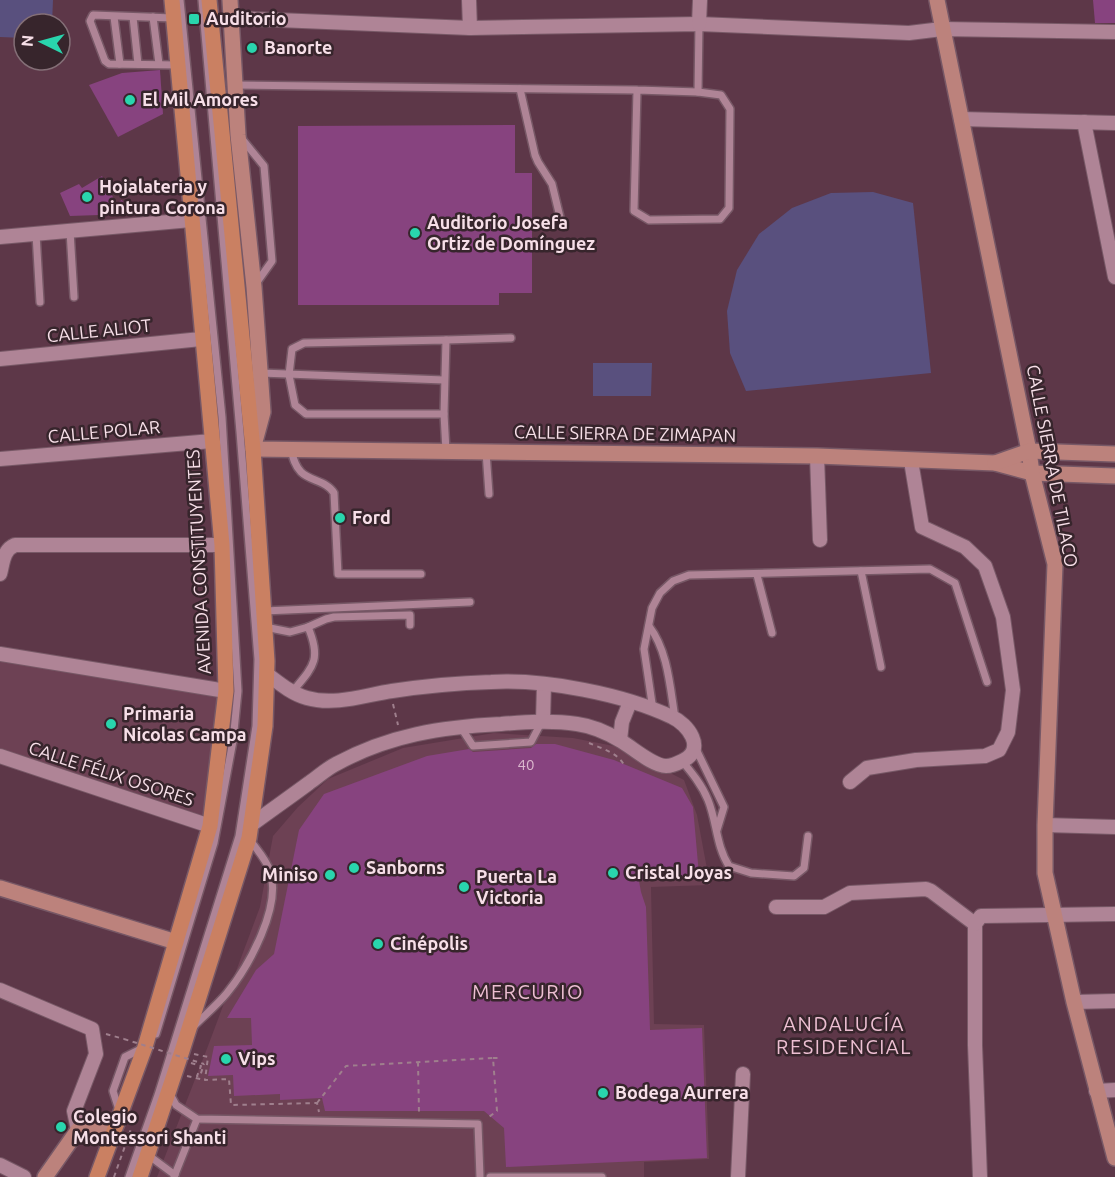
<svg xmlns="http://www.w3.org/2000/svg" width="1115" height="1177" font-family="Ubuntu,sans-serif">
<rect width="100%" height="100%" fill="#5d3748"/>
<g fill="#6d4154">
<path d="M0 654 226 691 210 826 0 756Z"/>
<path d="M494 733 573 738 619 747 684 780 697 815 710 885 651 887 654 1024 704 1025 709 1159 644 1162V1177H157L208 1046 260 907 273 836 298 807 328 779 403 748Z"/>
</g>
<g fill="#59507e">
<path d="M0 0H53L52 24H24V38L0 37Z"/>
<path d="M873 192 913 203 931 373 746 391 730 353 727 311 737 270 759 234 792 208 831 193Z"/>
<path d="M593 363H652L651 396H593Z"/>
</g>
<g fill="#87437f">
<path d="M1093 0H1115V23H1095Z"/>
<path d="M160 70 163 114 118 137 89 85 122 73Z"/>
<path d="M515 125V173H532V293H499V305H298V126Z"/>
<path d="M102 176 116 203 122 200 129 214 70 216 60 193 79 184 82 188Z"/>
<path d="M536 744H555L614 760 682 788 693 807 699 875 639 881 641 892 646 907 650 1030 702 1028 707 1158 506 1167 504 1128 484 1111H325L322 1098 280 1100V1094L234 1096 233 1075 208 1076 214 1046 252 1045 251 1018H227L256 970 274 954 299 830 324 794 427 756 469 749 473 752 531 748Z"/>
</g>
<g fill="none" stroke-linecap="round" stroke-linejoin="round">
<g stroke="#775866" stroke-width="10">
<g id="lane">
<path d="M114 17 120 64"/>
<path d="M133 17 138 64"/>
<path d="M153 17 159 64"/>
<path d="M173 18 93 15 90 21 105 61 109 64 178 65"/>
<path d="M236 85 637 90 698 92 721 95 730 109 729 208 720 219 649 220 634 211 637 90"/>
<path d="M520 89 535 155 538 162 552 184 560 217"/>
<path d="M698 92 699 24"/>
<path d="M242 139 264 166 272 261 255 285"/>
<path d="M70 231 74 297"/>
<path d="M36 234 40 302"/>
<path d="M446 340 444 414H306L295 405 289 375 292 349 304 343Z"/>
<path d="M446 340 511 338"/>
<path d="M261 373 444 380"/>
<path d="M444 414 446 451"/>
<path d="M291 450C293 458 295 466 301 472 310 481 327 481 334 493L338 574H421"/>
<path d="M486 452 489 494"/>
<path d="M861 571 881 667"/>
<path d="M757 575 772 633"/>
<path d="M264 611 470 602"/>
<path d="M649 626C668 651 670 687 675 718"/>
<path d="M265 627 290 632 308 627C322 660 313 667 292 692"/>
<path d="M308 627 326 619 334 617 410 615V625"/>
<path d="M653 710 644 649 652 608 660 593 673 581 689 575 930 569 955 583 987 682"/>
<path d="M460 726 473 746 531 742 542 721"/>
<path d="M695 747 724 807 717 830"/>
<path d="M682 761C692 773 702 785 708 800 717 822 716 846 729 866L751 873 794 876 804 868 808 836"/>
<path d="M194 1026C205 1015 217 1005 227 993 249 966 282 906 270 871 266 859 257 850 250 840"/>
<path d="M156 1034 214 843 233 741 238 691 222 417 180 0"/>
<path d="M170 1094 176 1105 197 1119 478 1124 480 1177"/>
<path d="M119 1110 113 1091 125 1057 143 1048"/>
<path d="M148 1155 175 1175"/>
<path d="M129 1177 158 1095 239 836 256 726 258 659 240 432 202 0"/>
<path d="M174 1177 197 1119"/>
<path d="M490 1177H602"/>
</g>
</g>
<g stroke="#775866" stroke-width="16">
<g id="street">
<path d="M469 0 470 28"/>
<path d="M232 18 470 28 699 24 909 33 942 29 1115 32"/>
<path d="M699 24 700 0"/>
<path d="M961 119 1115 123"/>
<path d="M1084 122 1115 277"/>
<path d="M0 237 191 220"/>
<path d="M0 359 201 339"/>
<path d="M817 456 820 540"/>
<path d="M0 459 212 441"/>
<path d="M0 574C3 563 3 550 15 545H222"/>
<path d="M0 654 226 691"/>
<path d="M543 721 544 684"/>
<path d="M620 740 622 722 630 702"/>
<path d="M0 756 210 826"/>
<path d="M850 782 867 768 916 760 985 756 999 750 1008 732 1013 690 1003 617 985 566 965 547 922 527 911 461"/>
<path d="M251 825C270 811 290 797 309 783 318 777 326 769 336 764 389 735 442 727 501 724 526 722 551 720 577 724 592 726 608 733 621 741 633 748 653 766 666 766 673 766 678 763 684 760 706 749 688 724 672 717 623 694 545 679 491 682 458 683 425 686 392 691 365 695 335 706 307 698 292 694 279 683 267 674"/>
<path d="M1045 825 1115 827"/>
<path d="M776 907H824L850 893 926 889 931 891 975 924"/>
<path d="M975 924V1045L980 1177"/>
<path d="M975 924 981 916 1115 914"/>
<path d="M0 990 92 1029 96 1054 74 1111 78 1130"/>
<path d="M1074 1002 1115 1001"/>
<path d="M1096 1091 1115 1090"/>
<path d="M0 1165 24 1177"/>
<path d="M738 1177 743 1074"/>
</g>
</g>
<g stroke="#775866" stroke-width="18">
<g id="secondary">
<path d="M230 0 238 135 254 287 263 412 253 449 817 456 995 463 1032 473 1115 476"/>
<path d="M937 0 1029 451 1032 473 1055 564 1045 825V873L1074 1002 1115 1158"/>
<path d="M995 463 1029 451 1115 454"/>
<path d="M0 888 176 942"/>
<path d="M45 1177 78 1130 117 1123"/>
</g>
</g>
<g stroke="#775866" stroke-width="18">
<g id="primary">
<path d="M97 1177 145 1047 210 826 226 691 222 545 172 0"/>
<path d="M140 1177 182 1051 249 838 265 726 267 661 253 449 209 0"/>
</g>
</g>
<g stroke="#9f7f8d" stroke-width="2" stroke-dasharray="4.5 4.5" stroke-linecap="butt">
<path d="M393 704 398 725"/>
<path d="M589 743C601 748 618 753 624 765"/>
<path d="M106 1034 124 1039"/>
<path d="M194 1054 208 1057 205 1080 229 1079 231 1105 317 1103 319 1112"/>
<path d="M493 1058H501"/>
<path d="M418 1062 419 1113"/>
<path d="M191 1063 201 1066 197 1076H200L204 1064"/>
<path d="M187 1076 205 1080"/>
<path d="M317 1103 346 1066 493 1058 497 1111 486 1119"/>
<path d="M114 1177 131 1129"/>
</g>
<use href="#lane" stroke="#af8496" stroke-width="7"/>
<use href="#street" stroke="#af8496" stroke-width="14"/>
<use href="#secondary" stroke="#bc827c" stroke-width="15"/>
<use href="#primary" stroke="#ca8062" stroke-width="15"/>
<path stroke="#9f7f8d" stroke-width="2" stroke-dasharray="4.5 4.5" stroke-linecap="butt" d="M124 1039 204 1064"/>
</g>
<g fill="#29d5ad" stroke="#37252c" stroke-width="2">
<rect x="188" y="13" width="12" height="12" rx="3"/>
<circle cx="252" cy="48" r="6"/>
<circle cx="130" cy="100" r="6"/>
<circle cx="87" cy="197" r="6"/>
<circle cx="415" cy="233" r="6"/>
<circle cx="340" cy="518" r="6"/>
<circle cx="111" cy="724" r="6"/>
<circle cx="354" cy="868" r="6"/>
<circle cx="613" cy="873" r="6"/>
<circle cx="330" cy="875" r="6"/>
<circle cx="464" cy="887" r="6"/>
<circle cx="378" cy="944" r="6"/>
<circle cx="226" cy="1059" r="6"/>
<circle cx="603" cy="1093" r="6"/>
<circle cx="61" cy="1127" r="6"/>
</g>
<g text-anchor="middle" stroke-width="5" stroke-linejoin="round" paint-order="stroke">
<g font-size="15" fill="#dbb8ce">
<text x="526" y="770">40</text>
</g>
<g font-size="18" font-weight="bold" fill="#f7dfe8" stroke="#37252c" text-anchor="start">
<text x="206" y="25">Auditorio</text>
<text x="264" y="54">Banorte</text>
<text x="142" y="106">El Mil Amores</text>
<text x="99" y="193">Hojalateria y<tspan x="99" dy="21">pintura Corona</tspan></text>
<text x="427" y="229">Auditorio Josefa<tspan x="427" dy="21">Ortiz de Domínguez</tspan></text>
<text x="352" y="524">Ford</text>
<text x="123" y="720">Primaria<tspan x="123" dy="21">Nicolas Campa</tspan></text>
<text x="366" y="874">Sanborns</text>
<text x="625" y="879">Cristal Joyas</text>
<text x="318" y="881" text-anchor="end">Miniso</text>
<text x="476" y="883">Puerta La<tspan x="476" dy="21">Victoria</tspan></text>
<text x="390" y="950">Cinépolis</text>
<text x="238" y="1065">Vips</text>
<text x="615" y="1099">Bodega Aurrera</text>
<text x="73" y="1123">Colegio<tspan x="73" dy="21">Montessori Shanti</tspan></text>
</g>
<g font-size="18" fill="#f7dfe8" stroke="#37252c">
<text transform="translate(99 331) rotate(-6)" y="6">CALLE ALIOT</text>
<text transform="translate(104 432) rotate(-5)" y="6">CALLE POLAR</text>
<text transform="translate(625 434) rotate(1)" y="6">CALLE SIERRA DE ZIMAPAN</text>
<text transform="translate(1052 466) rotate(79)" y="6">CALLE SIERRA DE TILACO</text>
<text transform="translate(199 562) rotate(-93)" y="6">AVENIDA CONSTITUYENTES</text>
<text transform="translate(111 774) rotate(18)" y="6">CALLE FÉLIX OSORES</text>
</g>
<g font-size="20" letter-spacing="1.5" fill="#edbfd2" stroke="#37252c">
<text x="528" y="999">MERCURIO</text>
<text x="844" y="1031">ANDALUCÍA<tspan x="844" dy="23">RESIDENCIAL</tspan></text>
</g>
</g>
<g transform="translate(42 42) rotate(275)"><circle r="28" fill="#37252c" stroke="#846f77" stroke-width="1.5"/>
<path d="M0-4.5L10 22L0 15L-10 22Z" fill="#29d5ad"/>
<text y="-9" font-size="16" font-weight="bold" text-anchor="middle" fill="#f7dfe8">N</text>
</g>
</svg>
